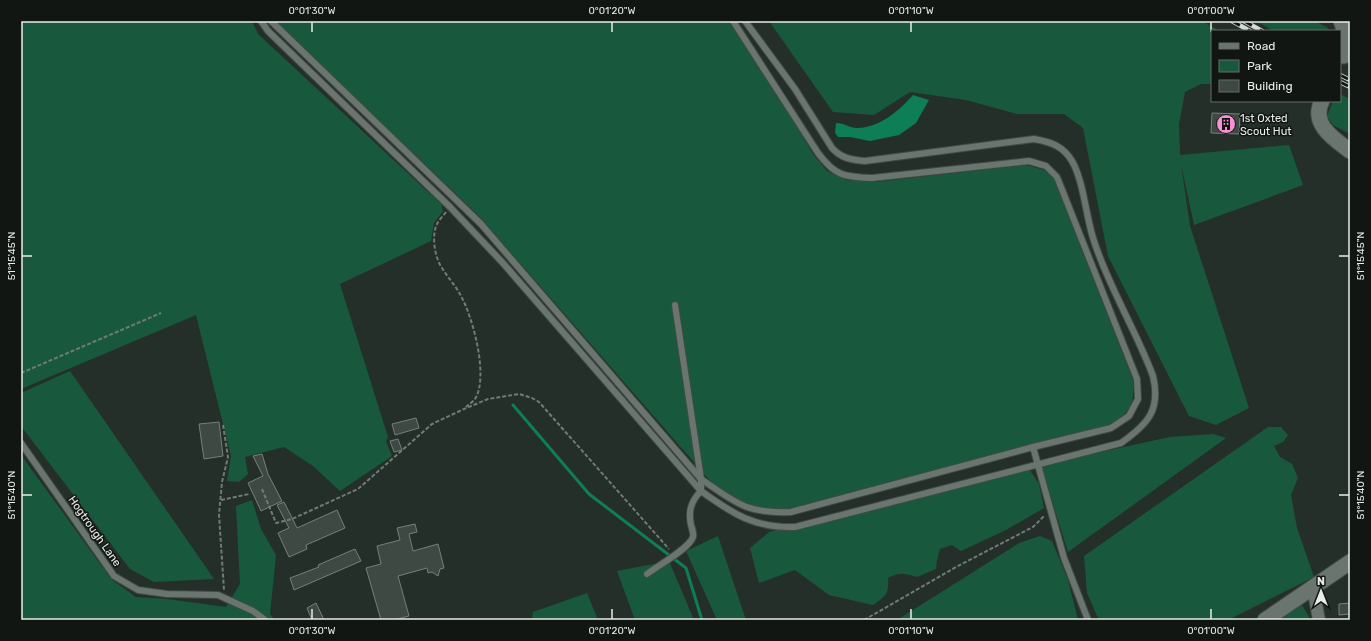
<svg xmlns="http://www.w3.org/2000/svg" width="1371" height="641" font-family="Rubik,sans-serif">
<rect width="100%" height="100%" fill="#252f2a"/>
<g fill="#18593e">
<path d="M21 21H252L258 34 441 204 443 211 434 223 431 241 340 284 388 437 386 441 392 456 340 491 313 466 284 447 245 457 248 474 239 482 227 481 231 456 196 315 21 389Z"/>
<path d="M275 21H734L813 154 827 171 846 180 874 182 1027 165 1044 170 1054 179 1133 380C1134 406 1132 411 1109 426L790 509C755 510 742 503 713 484L479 216Z"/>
<path d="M769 21H1202L1220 31H1212V84H1201L1185 92 1179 124 1180 155 1289 145 1303 185 1194 225 1181 164 1190 226 1249 408 1216 425 1189 416 1108 256 1083 128 1064 114H1017L966 100 910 92 874 115 833 112Z"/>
<path d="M1256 21H1315L1328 28 1327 31H1274Z"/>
<path d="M1340 94 1350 99V134L1333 125 1327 116 1333 101H1340Z"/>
<path d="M70 371 214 579 154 582 130 569 21 426V393Z"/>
<path d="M1268 427H1281L1288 435 1283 442 1274 446 1280 457 1292 464 1298 478 1291 495 1297 528 1314 577 1228 620H1099L1087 593 1084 556Z"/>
<path d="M1213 434 1226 438 1068 552 1041 465 1170 437Z"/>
<path d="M21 455 112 580 136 597 167 599 226 607 240 584 236 506 252 500 261 529 276 555 270 614 275 620H21Z"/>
<path d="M1029 469 1039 484 1044 508 1006 530 961 551 952 545 940 549 937 560 936 569 917 577C905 573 899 572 888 578 889 594 886 596 873 605L829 595 795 570 759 583 750 548 769 532 953 484Z"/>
<path d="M718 536 746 620H717L686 551Z"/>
<path d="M1040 536 1052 541 1068 580 1078 620H897L1019 543Z"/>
<path d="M669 561 694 620H635L617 571Z"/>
<path d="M587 593 598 620H532L533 612Z"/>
<path d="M1302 605 1311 620H1278Z"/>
</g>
<path fill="#0d7e55" d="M913 95 929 100 916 123 899 135 870 141 850 137H838L835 133 836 123C844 123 850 128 857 128 879 128 899 111 913 95Z"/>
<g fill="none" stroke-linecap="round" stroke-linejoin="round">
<path stroke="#0d7e55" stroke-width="3" d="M513 405 589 494 686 568 702 620"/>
</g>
<g fill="#3e4943" stroke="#75807a">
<path d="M1212 113 1240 114 1239 134 1211 133Z"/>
<path d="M416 418 419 428 395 435 392 424Z"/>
<path d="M219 422 223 456 204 459 199 424Z"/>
<path d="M398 439 402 450 394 452 390 441Z"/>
<path d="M262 454 268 474 282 501 261 511 248 483 263 476 253 456Z"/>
<path d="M284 502 297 528 337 510 345 528 306 545 307 549 289 557 278 533 289 528 277 505Z"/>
<path d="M415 524 417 532 409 534 413 551 438 544 444 568 440 569 438 576 432 572 428 573 427 568 398 576 409 616 394 620H381L366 568 381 564 377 546 400 540 397 528Z"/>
<path d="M355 549 361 561 294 590 290 578 319 567 318 565Z"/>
<path d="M316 603 324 620H312L307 608Z"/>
<path d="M1350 603V614L1339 615V604Z"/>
</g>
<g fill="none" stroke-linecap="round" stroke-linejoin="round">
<g stroke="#424a46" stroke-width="8">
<g id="service">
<path d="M261 21 268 31 450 207 502 262 701 491C733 514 754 528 795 527L1121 443C1148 424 1161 410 1153 376 1136 330 1109 288 1094 241 1086 218 1084 182 1072 161 1063 146 1051 142 1034 139L865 161C851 160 841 158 832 148L795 89 745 21"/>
<path d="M271 21 481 224 701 479C736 503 747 514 791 512L1033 447 1111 428 1129 416 1138 399 1137 379 1057 177 1046 166 1029 161 872 178C844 177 835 176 818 153L733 21"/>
<path d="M21 443 114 576 138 590 167 594 218 595 253 611 265 620"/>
<path d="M1033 447 1064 558 1088 620"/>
<path d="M647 574C657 566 689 549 693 537 694 533 692 529 691 525 688 511 691 501 701 491V479L675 305"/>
</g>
</g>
<g stroke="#424a46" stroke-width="14">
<path id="minor" d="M1313 587 1319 620"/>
</g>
<g stroke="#424a46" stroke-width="17">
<g id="tertiary">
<path d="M1341 21 1347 38 1344 56"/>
<path d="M1322 101C1310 124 1334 139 1350 151"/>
<path d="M1265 620 1350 562"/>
</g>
</g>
<g stroke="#727a76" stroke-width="2" stroke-dasharray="4 2" stroke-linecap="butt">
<path d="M446 212C443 216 439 220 437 224 431 236 435 258 442 268 448 278 456 286 461 296 473 318 489 377 475 399 473 402 469 404 466 407"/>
<path d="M21 373 161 313"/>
<path d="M223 425 228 457 222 482 219 515 224 590"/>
<path d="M262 489 276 523 292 519 358 489 432 424 464 409 488 399 519 394 532 398 539 402 669 549"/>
<path d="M221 500 249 494"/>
<path d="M864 620 956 567 1033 527 1044 516"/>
</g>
<use href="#service" stroke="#6a756f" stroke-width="6"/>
<use href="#minor" stroke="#6a756f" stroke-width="12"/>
<use href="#tertiary" stroke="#6a756f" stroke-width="15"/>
<g stroke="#d4dad7" stroke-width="4.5">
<g id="rail">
<path d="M1232 21 1250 31"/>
<path d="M1244 21 1262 31"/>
<path d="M1340 75 1350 80"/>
<path d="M1340 82 1350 87"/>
</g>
</g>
<use href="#rail" stroke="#121613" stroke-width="3" stroke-dasharray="9" stroke-linecap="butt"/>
</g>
<path fill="none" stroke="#e7edea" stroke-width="1.5" d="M312 22V32M612 22V32M911 22V32M1211 22V32M22 256H32M1339 256H1349M22 495H32M1339 495H1349M312 609V619M612 609V619M911 609V619M1211 609V619"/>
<defs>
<g id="building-disc" transform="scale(1)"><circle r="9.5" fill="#f591d2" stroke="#121613"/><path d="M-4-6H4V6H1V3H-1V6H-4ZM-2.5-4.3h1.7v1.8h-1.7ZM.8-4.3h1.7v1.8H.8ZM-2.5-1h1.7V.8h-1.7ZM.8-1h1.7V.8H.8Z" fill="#111"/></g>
</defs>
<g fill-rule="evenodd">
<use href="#building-disc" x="1226" y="124"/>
</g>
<g text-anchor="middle" stroke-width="3" stroke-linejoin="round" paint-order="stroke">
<g font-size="11" fill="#e7edea" stroke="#121613" text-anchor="start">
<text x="1240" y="122">1st Oxted<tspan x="1240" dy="13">Scout Hut</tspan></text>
</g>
<g font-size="11" fill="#e7edea" stroke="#121613">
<text transform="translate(95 531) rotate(55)" y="4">Hogtrough Lane</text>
</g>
</g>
<rect width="1371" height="641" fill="none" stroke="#121613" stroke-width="44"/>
<rect x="1211" y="30" width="130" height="72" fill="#121613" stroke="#676c69"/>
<rect x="1219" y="43" width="20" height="6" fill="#6a756f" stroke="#676c69"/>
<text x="1247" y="50" font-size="12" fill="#e7edea">Road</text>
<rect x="1219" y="60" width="20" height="12" fill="#18593e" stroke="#676c69"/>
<text x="1247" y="70" font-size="12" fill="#e7edea">Park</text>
<rect x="1219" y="80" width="20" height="12" fill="#3e4943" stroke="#676c69"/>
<text x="1247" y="90" font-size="12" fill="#e7edea">Building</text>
<g transform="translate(1321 591)" stroke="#121613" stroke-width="3" paint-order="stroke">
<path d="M0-3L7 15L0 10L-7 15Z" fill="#e7edea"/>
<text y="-6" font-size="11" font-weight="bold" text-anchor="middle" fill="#e7edea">N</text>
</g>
<rect x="22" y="22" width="1327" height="597" fill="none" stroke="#e7edea" stroke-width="1.5"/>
<g font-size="10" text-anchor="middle" fill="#e7edea">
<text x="312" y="14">0°01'30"W</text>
<text x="612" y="14">0°01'20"W</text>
<text x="911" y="14">0°01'10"W</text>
<text x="1211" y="14">0°01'00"W</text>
<text transform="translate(11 256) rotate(-90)" y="4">51°15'45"N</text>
<text transform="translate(1360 256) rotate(-90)" y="4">51°15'45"N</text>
<text transform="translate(11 495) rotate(-90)" y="4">51°15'40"N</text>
<text transform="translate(1360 495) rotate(-90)" y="4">51°15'40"N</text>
<text x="312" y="634">0°01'30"W</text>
<text x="612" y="634">0°01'20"W</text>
<text x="911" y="634">0°01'10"W</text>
<text x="1211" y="634">0°01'00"W</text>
</g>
</svg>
